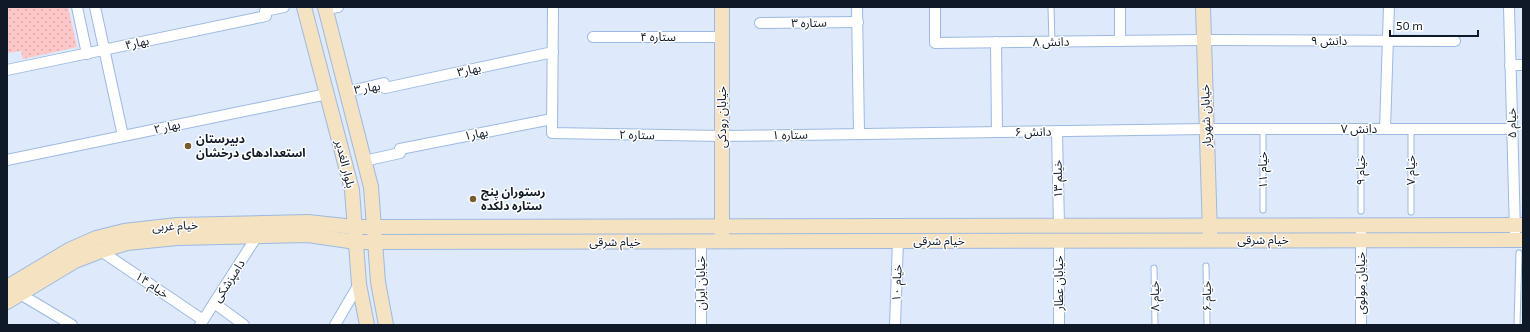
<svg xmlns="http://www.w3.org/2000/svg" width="1530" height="332" font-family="'Exo 2','Noto Sans Arabic',sans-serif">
<defs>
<pattern id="park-dots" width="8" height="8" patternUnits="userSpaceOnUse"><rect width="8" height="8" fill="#fdc7c7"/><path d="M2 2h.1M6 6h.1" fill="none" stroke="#d8aaab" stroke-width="1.8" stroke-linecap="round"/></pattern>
</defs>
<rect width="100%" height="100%" fill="#deeafb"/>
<path fill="url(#park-dots)" d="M7 7H68L77 47 23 59 21 51 7 53Z"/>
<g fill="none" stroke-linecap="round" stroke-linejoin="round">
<g stroke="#9db9e2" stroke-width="7">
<g id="lane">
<path d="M1051 7 1052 42"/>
<path d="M1263 129V210"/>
<path d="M1361 211V129"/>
<path d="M1411 212V129"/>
<path d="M1206 266 1207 325"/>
<path d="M1154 268 1155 325"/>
<path d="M1517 325 1519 253"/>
</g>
</g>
<g stroke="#9db9e2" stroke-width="12">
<g id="street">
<path d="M77 7 87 54"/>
<path d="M95 7 123 136"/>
<path d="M553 7 552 133 722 136 1206 129H1512"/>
<path d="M857 7 859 134"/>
<path d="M935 7V43L1203 40 1455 41"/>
<path d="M1120 7V41"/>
<path d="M1509 7 1515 232"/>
<path d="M325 10 338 7"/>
<path d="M760 23 858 22"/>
<path d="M593 37H722"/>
<path d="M996 42 997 132"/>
<path d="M1510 65H1523"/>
<path d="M7 70 266 16 265 11 284 7"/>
<path d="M346 92 384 83 385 88 553 52"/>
<path d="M1385 129 1389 7"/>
<path d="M1057 131 1059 226"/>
<path d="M7 160 327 94"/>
<path d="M364 161 400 153V149L552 119"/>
<path d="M701 241V325"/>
<path d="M101 251 203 320"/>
<path d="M15 291 72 325"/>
<path d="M214 303 244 325"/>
<path d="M200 325 257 236"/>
<path d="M335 325 359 284"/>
<path d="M895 325 898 241"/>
<path d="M1059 325V240"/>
<path d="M1361 325V225"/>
</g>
</g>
<g stroke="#9db9e2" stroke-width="16">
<g id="secondary">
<path d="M304 7 352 190 359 284 367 325"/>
<path d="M325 7 371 187 378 282 386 325"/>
<path d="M1203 7 1210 234"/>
<path d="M722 235V7"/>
<path d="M7 287 69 250 96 238 124 231 177 225 308 222 354 227 1523 225"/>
<path d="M7 302 75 261 101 251 127 243 177 238 308 235 356 242 1523 240"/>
</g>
</g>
<use href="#lane" stroke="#fff" stroke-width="5"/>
<use href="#street" stroke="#fff" stroke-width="10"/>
<use href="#secondary" stroke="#f5e2c0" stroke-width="14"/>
</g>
<g fill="#775c2e" stroke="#fff" stroke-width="1.5">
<circle cx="188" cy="146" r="4"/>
<circle cx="473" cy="199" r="4"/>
</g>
<g text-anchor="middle" stroke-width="3" stroke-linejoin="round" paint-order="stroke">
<g font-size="12" fill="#0f1928" stroke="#fff">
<text transform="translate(809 23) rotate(-1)" y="4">ستاره ۳</text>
<text x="658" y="41">ستاره ۴</text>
<text x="1329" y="45">دانش ۹</text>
<text transform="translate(1051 42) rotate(-1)" y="4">دانش ۸</text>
<text transform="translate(137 43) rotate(-12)" y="4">بهار۴</text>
<text transform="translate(469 70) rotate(-12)" y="4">بهار۳</text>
<text transform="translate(367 88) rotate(-9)" y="4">بهار ۳</text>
<text transform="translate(1206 116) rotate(-92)" y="4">خیابان شهریار</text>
<text transform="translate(722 117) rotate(-90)" y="4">خیابان رودکی</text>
<text transform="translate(1512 123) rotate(-91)" y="4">خیام ۵</text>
<text transform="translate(167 127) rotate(-12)" y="4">بهار ۲</text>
<text x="1359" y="133">دانش ۷</text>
<text transform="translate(1033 132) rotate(-1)" y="4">دانش ۶</text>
<text transform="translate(476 134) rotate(-11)" y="4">بهار۱</text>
<text transform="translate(637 135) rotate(1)" y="4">ستاره ۲</text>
<text transform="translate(790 135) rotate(-1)" y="4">ستاره ۱</text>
<text transform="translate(345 164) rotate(76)" y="4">بلوار الغدیر</text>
<text transform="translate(1263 170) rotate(-90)" y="4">خیام ۱۱</text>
<text transform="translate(1361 170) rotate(-90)" y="4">خیام ۹</text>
<text transform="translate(1411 170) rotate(-90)" y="4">خیام ۷</text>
<text transform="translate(1058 179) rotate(-91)" y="4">خیلم ۱۳</text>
<text transform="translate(175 226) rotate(-3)" y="4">خیام غربی</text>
<text x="1263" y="244">خیام شرقی</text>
<text x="939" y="245">خیام شرقی</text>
<text x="615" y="246">خیام شرقی</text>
<text transform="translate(229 281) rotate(-57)" y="4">دامپزشکی</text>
<text transform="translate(701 283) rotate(-90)" y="4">خیابان ایران</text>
<text transform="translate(897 283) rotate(-88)" y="4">خیام ۱۰</text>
<text transform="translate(1059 283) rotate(-90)" y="4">خیابان عطار</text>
<text transform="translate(1361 283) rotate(-90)" y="4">خیابان مولوی</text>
<text transform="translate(152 285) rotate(34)" y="4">خیام ۱۴</text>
<text transform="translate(1155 296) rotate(-91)" y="4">خیام ۸</text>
<text transform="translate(1207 296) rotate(-91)" y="4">خیام ۶</text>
</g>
<g font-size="12" font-weight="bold" fill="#0f1928" stroke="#fff" text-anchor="start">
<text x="196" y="143">دبیرستان<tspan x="196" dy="14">استعدادهای درخشان</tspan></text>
<text x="481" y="196">رستوران پنج<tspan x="481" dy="14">ستاره دلکده</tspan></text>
</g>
</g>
<rect width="1530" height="332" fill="none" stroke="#0f1928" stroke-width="16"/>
<path d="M1390 30v6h88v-6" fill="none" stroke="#0f1928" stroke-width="2"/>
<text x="1396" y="30" font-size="12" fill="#0f1928" stroke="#ffffff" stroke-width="3" paint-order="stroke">50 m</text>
</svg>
